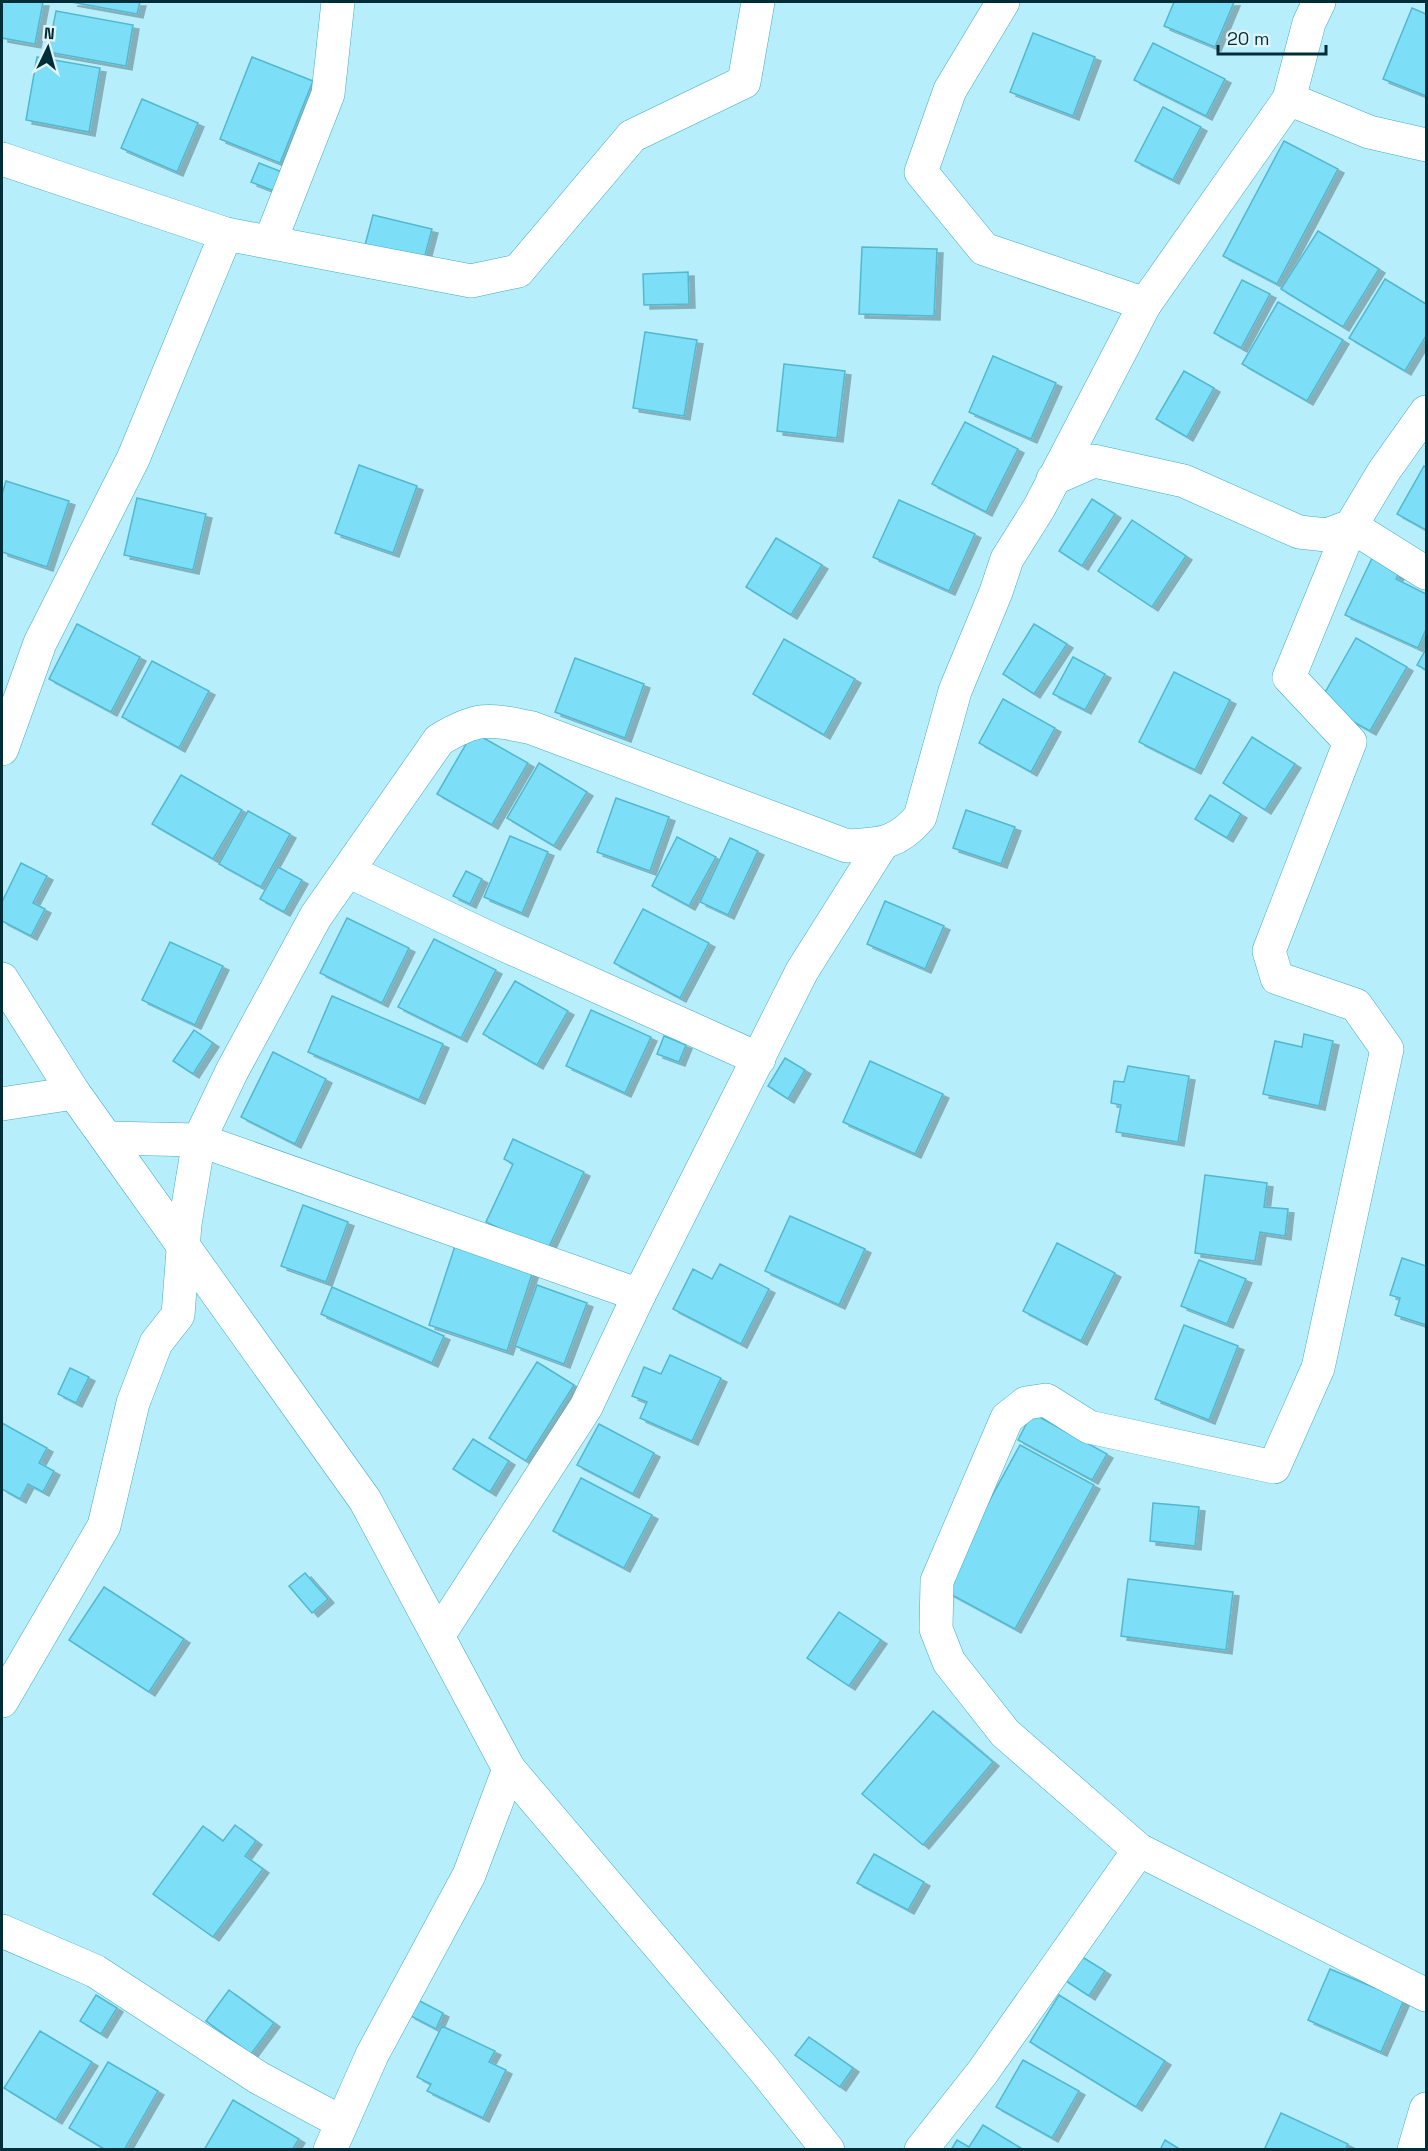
<svg xmlns="http://www.w3.org/2000/svg" width="1428" height="2151" font-family="'Space Grotesk',sans-serif">
<defs>
<filter id="shadow"><feDropShadow dx="6" dy="4" stdDeviation="0" flood-color="#0004"/></filter>
</defs>
<rect width="100%" height="100%" fill="#b6eefc"/>
<g fill="#7bdff7" stroke="#52b8cf" stroke-width="1.5" filter="url(#shadow)">
<path d="M2 2H43L35 44 2 38Z"/>
<path d="M71 2H140L137 14Z"/>
<path d="M1174 2H1234L1215 47 1164 26Z"/>
<path d="M1412 8 1426 14V96L1383 79Z"/>
<path d="M56 11 133 25 126 66 48 52Z"/>
<path d="M1033 33 1095 57 1073 116 1010 92Z"/>
<path d="M1153 43 1225 79 1206 116 1134 80Z"/>
<path d="M37 57 100 68 89 132 26 120Z"/>
<path d="M252 57 313 81 280 163 220 139Z"/>
<path d="M142 99 198 123 177 172 121 148Z"/>
<path d="M1163 107 1201 127 1173 180 1135 161Z"/>
<path d="M1284 141 1338 169 1277 284 1223 256Z"/>
<path d="M259 163 282 172 274 191 251 182Z"/>
<path d="M373 215 432 229 424 259 365 245Z"/>
<path d="M1318 231 1379 269 1343 327 1281 289Z"/>
<path d="M862 247 937 249 934 316 859 314Z"/>
<path d="M688 272 689 304 644 305 643 274Z"/>
<path d="M1385 279 1426 304V336L1405 371 1349 338Z"/>
<path d="M1242 280 1270 294 1241 348 1214 333Z"/>
<path d="M1278 302 1343 340 1307 401 1242 364Z"/>
<path d="M645 332 697 340 684 416 633 408Z"/>
<path d="M993 356 1056 383 1031 439 969 412Z"/>
<path d="M784 364 845 371 837 438 777 431Z"/>
<path d="M1184 371 1214 388 1187 437 1156 419Z"/>
<path d="M965 422 1018 449 986 512 932 484Z"/>
<path d="M359 465 417 486 393 553 335 533Z"/>
<path d="M1424 466 1426 468V530L1397 514Z"/>
<path d="M6 481 69 501 47 567 2 552V494Z"/>
<path d="M137 498 206 514 193 570 124 555Z"/>
<path d="M1092 499 1115 514 1082 566 1059 551Z"/>
<path d="M899 500 975 534 949 591 873 557Z"/>
<path d="M1132 520 1186 556 1152 607 1098 571Z"/>
<path d="M776 538 822 565 791 615 746 587Z"/>
<path d="M1375 552 1403 566 1396 579 1426 594V629L1418 648 1345 615Z"/>
<path d="M77 624 140 657 111 712 49 679Z"/>
<path d="M1034 624 1067 644 1034 694 1003 674Z"/>
<path d="M1356 638 1407 667 1370 731 1319 703Z"/>
<path d="M784 639 855 679 824 735 753 694Z"/>
<path d="M1426 649V670L1417 665Z"/>
<path d="M1073 657 1105 674 1085 710 1053 694Z"/>
<path d="M575 658 644 684 625 738 555 712Z"/>
<path d="M152 661 209 691 179 748 122 717Z"/>
<path d="M1174 672 1230 700 1195 770 1139 742Z"/>
<path d="M1003 699 1055 728 1031 772 979 743Z"/>
<path d="M473 732 528 763 492 825 437 794Z"/>
<path d="M1252 737 1295 764 1265 810 1223 783Z"/>
<path d="M539 763 587 792 554 846 507 818Z"/>
<path d="M181 775 242 810 213 859 152 824Z"/>
<path d="M1210 795 1241 814 1227 838 1195 819Z"/>
<path d="M616 798 669 817 650 871 597 852Z"/>
<path d="M966 810 1015 827 1001 864 953 848Z"/>
<path d="M248 811 290 834 261 887 219 864Z"/>
<path d="M510 836 548 852 522 913 484 897Z"/>
<path d="M677 837 716 857 689 906 652 886Z"/>
<path d="M730 838 758 851 728 915 700 902Z"/>
<path d="M21 863 47 876 33 903 45 909 31 936 2 921V902Z"/>
<path d="M278 867 302 880 284 912 260 899Z"/>
<path d="M466 871 482 879 470 904 453 896Z"/>
<path d="M885 901 944 926 925 969 867 944Z"/>
<path d="M643 909 709 943 680 998 614 963Z"/>
<path d="M347 918 409 948 382 1003 320 973Z"/>
<path d="M434 939 496 970 461 1038 398 1007Z"/>
<path d="M170 942 223 966 195 1025 142 1000Z"/>
<path d="M515 981 568 1011 537 1065 483 1034Z"/>
<path d="M332 996 443 1044 419 1100 308 1052Z"/>
<path d="M591 1010 651 1037 625 1093 566 1066Z"/>
<path d="M194 1030 213 1043 193 1074 173 1061Z"/>
<path d="M1304 1034 1333 1041 1319 1106 1263 1094 1275 1041 1302 1047Z"/>
<path d="M664 1036 686 1045 679 1062 657 1054Z"/>
<path d="M273 1052 326 1079 295 1144 241 1117Z"/>
<path d="M785 1058 805 1070 788 1099 768 1086Z"/>
<path d="M870 1061 943 1094 915 1154 843 1122Z"/>
<path d="M1128 1066 1189 1076 1178 1142 1116 1132 1121 1105 1111 1103 1114 1081 1124 1082Z"/>
<path d="M513 1139 584 1172 547 1251 486 1222 513 1164 504 1159Z"/>
<path d="M1205 1175 1267 1183 1264 1207 1288 1209 1285 1236 1260 1232 1255 1261 1195 1253Z"/>
<path d="M303 1205 348 1222 326 1282 281 1266Z"/>
<path d="M790 1216 865 1249 839 1305 765 1271Z"/>
<path d="M1057 1243 1115 1273 1081 1341 1023 1311Z"/>
<path d="M455 1246 533 1271 507 1351 429 1325Z"/>
<path d="M1402 1258 1426 1266V1325L1395 1315 1400 1298 1390 1295Z"/>
<path d="M1199 1260 1246 1279 1227 1324 1181 1306Z"/>
<path d="M720 1264 769 1289 741 1344 673 1309 693 1269 712 1279Z"/>
<path d="M537 1285 587 1303 564 1364 515 1346Z"/>
<path d="M332 1287 444 1336 432 1363 321 1314Z"/>
<path d="M1184 1325 1238 1346 1209 1420 1155 1399Z"/>
<path d="M670 1355 721 1378 692 1441 640 1418 647 1402 632 1396 644 1367 661 1374Z"/>
<path d="M537 1362 574 1385 526 1461 489 1438Z"/>
<path d="M70 1368 89 1377 76 1403 58 1394Z"/>
<path d="M1032 1413 1107 1454 1092 1480 1018 1440Z"/>
<path d="M2 1423 47 1448 39 1463 54 1471 43 1492 28 1484 20 1499 2 1489Z"/>
<path d="M599 1424 654 1453 633 1494 577 1465Z"/>
<path d="M473 1439 509 1461 490 1492 453 1469Z"/>
<path d="M1020 1445 1094 1485 1015 1629 941 1589Z"/>
<path d="M581 1478 652 1515 624 1568 553 1531Z"/>
<path d="M1153 1503 1199 1507 1195 1546 1150 1541Z"/>
<path d="M305 1573 328 1599 312 1613 289 1586Z"/>
<path d="M1128 1579 1233 1592 1226 1650 1121 1636Z"/>
<path d="M104 1587 184 1639 149 1692 69 1640Z"/>
<path d="M839 1612 881 1640 849 1686 807 1658Z"/>
<path d="M933 1711 993 1762 923 1845 862 1794Z"/>
<path d="M235 1825 256 1841 245 1856 263 1869 213 1937 153 1894 203 1826 223 1841Z"/>
<path d="M874 1854 924 1882 908 1910 857 1883Z"/>
<path d="M1079 1955 1105 1971 1089 1996 1063 1979Z"/>
<path d="M1330 1969 1404 2000 1381 2052 1308 2020Z"/>
<path d="M229 1990 274 2023 251 2054 206 2021Z"/>
<path d="M96 1995 117 2008 101 2034 80 2021Z"/>
<path d="M1059 1995 1165 2061 1136 2107 1030 2042Z"/>
<path d="M416 1999 443 2013 436 2029 409 2015Z"/>
<path d="M442 2026 495 2051 489 2062 506 2070 483 2118 427 2091 431 2084 417 2077Z"/>
<path d="M40 2031 92 2062 56 2120 4 2088Z"/>
<path d="M809 2037 853 2068 840 2087 795 2055Z"/>
<path d="M1023 2060 1079 2091 1052 2138 996 2107Z"/>
<path d="M108 2062 158 2091 124 2150H106L69 2128Z"/>
<path d="M233 2100 299 2139 292 2150H204Z"/>
<path d="M1281 2113 1348 2144 1345 2150H1264Z"/>
<path d="M983 2125 1024 2150H951L957 2140 969 2147Z"/>
<path d="M1165 2140 1181 2150H1160Z"/>
</g>
<g fill="none" stroke-linecap="round" stroke-linejoin="round">
<g stroke="#43abc2" stroke-width="34">
<g id="street">
<path d="M1003 2 950 90 921 172 984 249 1145 304 1289 99 1369 132 1426 145"/>
<path d="M1289 99 1309 23 1319 2"/>
<path d="M2 159 226 234 471 281 518 271 632 136 744 82 758 2"/>
<path d="M270 242 328 94 338 2"/>
<path d="M1053 479 1094 461 1184 481 1299 532 1327 535 1351 526 1384 471 1426 412"/>
<path d="M1426 573 1351 526 1289 677 1350 742 1269 951 1277 978 1356 1005 1387 1049 1318 1368 1274 1467 1089 1427 1046 1400 1026 1403 1007 1418 937 1581 936 1629 949 1662 1005 1733 1139 1850 1426 1995"/>
<path d="M2 749 40 643 133 459 226 234"/>
<path d="M348 871 487 937 759 1059"/>
<path d="M2 979 74 1093 365 1500 509 1769 762 2067 828 2150"/>
<path d="M2 1104 74 1093"/>
<path d="M107 1138 199 1140 639 1295"/>
<path d="M438 1636 586 1407 639 1295 802 971 882 844"/>
<path d="M2 1701 104 1526 133 1403 156 1343 178 1315 185 1224 199 1140 232 1071 316 916 439 740C478 716 489 719 532 728L847 846C881 844 897 844 920 817L955 691 996 592 1007 559 1039 508 1145 304"/>
<path d="M2 1931 95 1971 259 2078 341 2122"/>
<path d="M330 2150 372 2055 469 1875 509 1769"/>
<path d="M921 2150 982 2073 1139 1850"/>
<path d="M1414 2150 1426 2109"/>
</g>
</g>
<use href="#street" stroke="#fff" stroke-width="33"/>
</g>
<rect width="1428" height="2151" fill="none" stroke="#002e38" stroke-width="6"/>
<g transform="translate(48 48) rotate(5)" stroke="#e2f4f9" stroke-width="4.5" paint-order="stroke">
<path d="M0-4.5L10 22L0 15L-10 22Z" fill="#002e38"/>
<text y="-9" font-size="16" font-weight="bold" text-anchor="middle" fill="#002e38">N</text>
</g>
<path d="M1218 45v9h108v-9" fill="none" stroke="#002e38" stroke-width="3"/>
<text x="1227" y="45" font-size="18" fill="#002e38" stroke="#e2f4f9" stroke-width="4.5" paint-order="stroke">20 m</text>
</svg>
